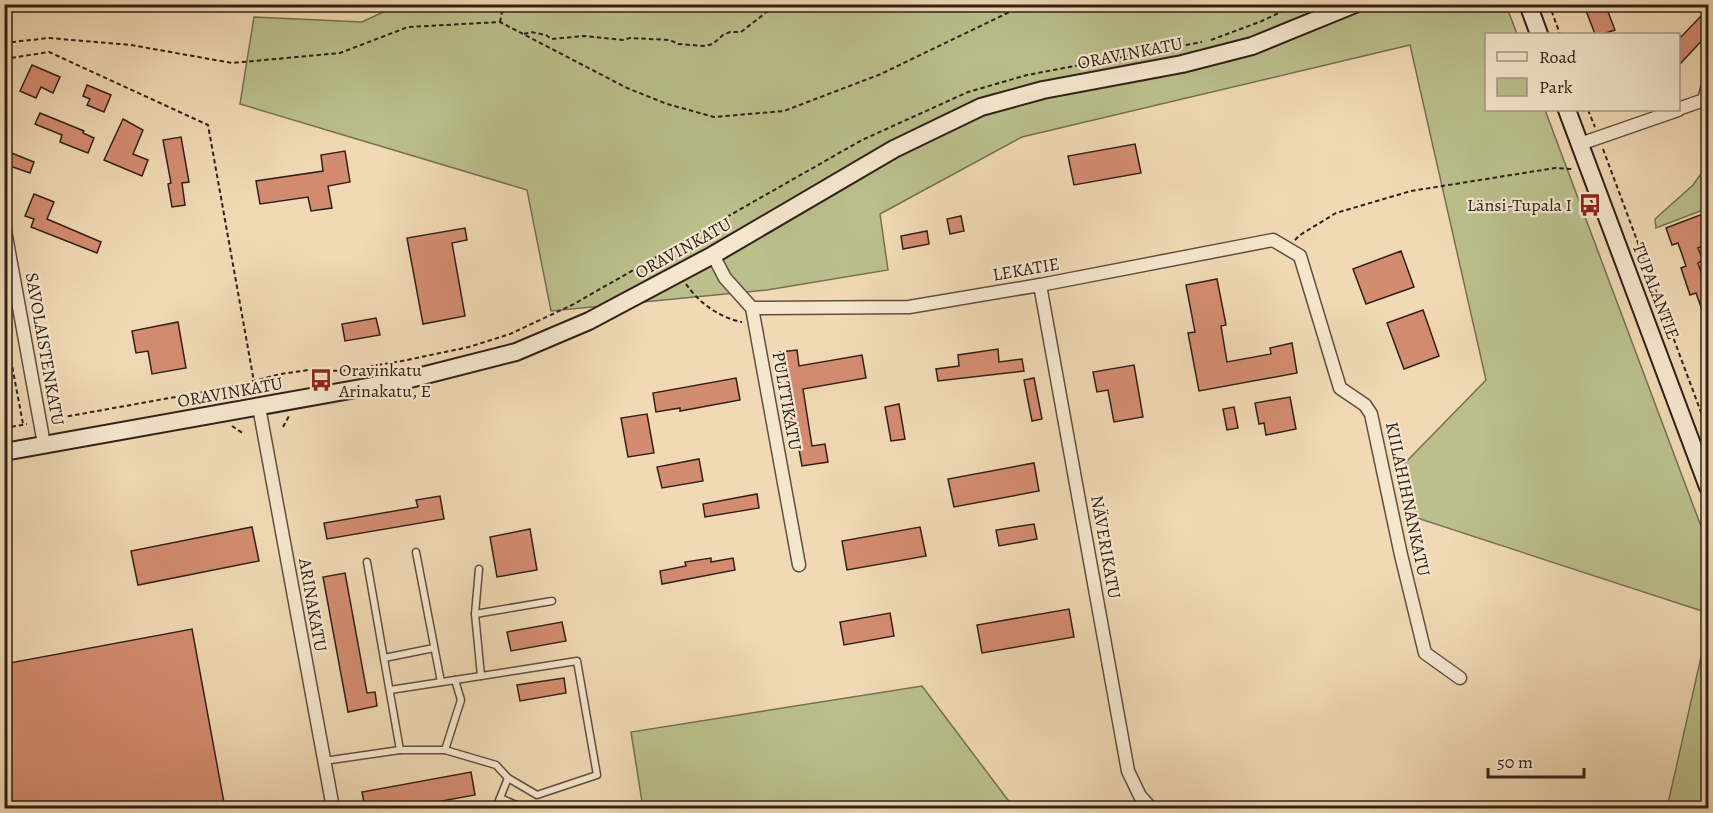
<svg xmlns="http://www.w3.org/2000/svg" width="1713" height="813" font-family="Alegreya,serif">
<rect width="100%" height="100%" fill="#f0d9b4"/>
<filter id="stains"><feTurbulence type="fractalNoise" baseFrequency=".00333" numOctaves="4"/><feColorMatrix values="0 0 0 0 .2 0 0 0 0 .09 0 0 0 0 .02 0 0 0 .5 -.17"/></filter>
<radialGradient id="worn" r=".72"><stop offset=".6" stop-color="#630" stop-opacity="0"/><stop offset="1" stop-color="#630" stop-opacity=".3"/></radialGradient>
<g fill="#babf8c" stroke="#767052" stroke-width="1.5">
<path d="M398 5H1506L1517 34H1486V110H1545L1708 545V613L1417 518 1405 463 1486 380 1410 45 1022 137 880 214 888 270 767 290 551 311 527 190 240 104 254 17 362 22Z"/>
<path d="M1708 164V208L1656 228 1655 219 1693 185Z"/>
<path d="M1708 626V808H1667Z"/>
<path d="M922 686 1014 808H868L867 804 847 808H643L631 732Z"/>
</g>
<g fill="#d48c71" stroke="#322018" stroke-width="1.5">
<path d="M1596 4H1605L1615 30 1603 34H1595L1585 8Z"/>
<path d="M1702 15 1708 21V34L1678 66V40Z"/>
<path d="M32 65 60 77 53 93 41 87 36 98 20 91Z"/>
<path d="M87 85 111 95 104 112 87 105 90 99 83 96Z"/>
<path d="M40 113 84 131 83 133 94 138 88 153 60 142 62 135 35 124Z"/>
<path d="M123 119 143 130 133 154 148 160 142 176 104 160Z"/>
<path d="M181 137 189 182 182 183 185 205 172 207 168 184 171 183 163 140Z"/>
<path d="M1135 144 1141 173 1074 185 1068 156Z"/>
<path d="M4 150 34 162 30 173 4 164Z"/>
<path d="M345 151 350 182 328 186 332 208 311 211 308 197 260 204 256 181 323 171 321 155Z"/>
<path d="M34 194 54 202 47 219 101 242 97 253 31 227 34 219 25 216Z"/>
<path d="M1708 212V244L1698 248 1703 260 1698 263 1708 293 1707 324 1696 293 1690 295 1681 268 1686 266 1678 243 1672 245 1666 228Z"/>
<path d="M961 216 964 231 950 234 947 219Z"/>
<path d="M465 228 467 240 452 243 465 316 423 324 407 238Z"/>
<path d="M927 231 929 244 903 249 901 236Z"/>
<path d="M1401 251 1414 287 1366 304 1353 269Z"/>
<path d="M1217 279 1226 325 1221 326 1227 362 1271 354 1270 348 1292 343 1297 373 1199 391 1188 333 1195 332 1186 285Z"/>
<path d="M1423 310 1439 356 1404 369 1387 323Z"/>
<path d="M376 318 380 335 345 341 342 324Z"/>
<path d="M178 322 186 368 152 374 148 351 136 353 132 331Z"/>
<path d="M998 349 999 362 1022 359 1024 371 938 381 936 369 959 366 958 355Z"/>
<path d="M797 350 799 366 862 355 866 378 803 389 812 446 825 444 828 462 802 466 796 433H794L780 352Z"/>
<path d="M1134 365 1143 417 1114 422 1108 390 1097 392 1093 372Z"/>
<path d="M736 378 740 400 680 411V408L656 412 653 393Z"/>
<path d="M1034 378 1042 419 1032 421 1024 380Z"/>
<path d="M1290 397 1296 429 1266 435 1264 423 1259 424 1255 403Z"/>
<path d="M899 404 905 439 891 441 885 407Z"/>
<path d="M1234 407 1238 428 1227 430 1223 409Z"/>
<path d="M647 414 654 453 628 457 621 418Z"/>
<path d="M699 459 703 481 662 488 657 467Z"/>
<path d="M1034 463 1039 491 954 507 948 479Z"/>
<path d="M757 494 759 508 705 517 703 504Z"/>
<path d="M440 496 444 519 327 539 324 523 418 507 416 500Z"/>
<path d="M1034 524 1037 539 999 546 996 530Z"/>
<path d="M252 527 259 561 138 585 131 551Z"/>
<path d="M920 527 926 556 847 570 842 541Z"/>
<path d="M530 529 537 570 497 577 490 537Z"/>
<path d="M711 558V562L733 558 735 570 662 584 660 571 686 566 685 562Z"/>
<path d="M345 573 367 693 375 692 377 706 348 712 323 577Z"/>
<path d="M1069 609 1074 637 982 653 977 625Z"/>
<path d="M890 613 894 636 844 645 840 622Z"/>
<path d="M562 622 566 641 511 651 507 632Z"/>
<path d="M192 629 225 808H4V664Z"/>
<path d="M564 678 566 693 520 701 517 685Z"/>
<path d="M471 772 475 795 403 808H365L362 792Z"/>
</g>
<g fill="none" stroke-linecap="round" stroke-linejoin="round">
<g stroke="#624e3f" stroke-width="9">
<g id="lane">
<path d="M416 552 441 682"/>
<path d="M367 562 400 750"/>
<path d="M479 569 475 614 481 676"/>
<path d="M475 614 552 601"/>
<path d="M384 658 434 648"/>
<path d="M455 680 577 661 597 775 537 795 508 778"/>
<path d="M390 690 455 680 461 700 445 750"/>
<path d="M324 761 400 750H445L496 765 508 778 496 808"/>
<path d="M500 798 523 808"/>
</g>
</g>
<g stroke="#624e3f" stroke-width="15">
<g id="street">
<path d="M1678 109 1704 100 1708 85"/>
<path d="M1580 144 1678 110"/>
<path d="M4 225 44 444"/>
<path d="M713 255 725 278 752 308 799 565"/>
<path d="M1040 285 1128 771 1140 796 1151 808"/>
<path d="M752 308 909 307 1040 285 1273 240 1300 256 1340 388 1365 405 1371 414 1401 555 1425 653 1460 678"/>
<path d="M259 407 333 808"/>
</g>
</g>
<g stroke="#322018" stroke-width="20">
<g id="secondary">
<path d="M1528 4 1539 34"/>
<path d="M1567 110 1708 487"/>
<path d="M4 452 406 380 516 352 589 321 713 255 894 149 981 107 1043 90 1182 64 1252 46 1355 4"/>
</g>
</g>
<g stroke="#322018" stroke-width="2" stroke-dasharray="4.5 3" stroke-linecap="butt">
<path d="M1549 4 1560 34"/>
<path d="M500 22 502 12 512 4"/>
<path d="M524 34 531 32 546 35 551 39 584 36 623 40 630 38 670 40 678 44 705 46 713 44 723 35 730 32H741L777 4"/>
<path d="M1211 40 1262 21 1297 4"/>
<path d="M4 43 49 38 131 45 232 63 340 53 408 27 500 22 627 88 667 104 714 117 784 111 881 74 1026 4"/>
<path d="M4 59 49 52 208 125 256 393"/>
<path d="M1588 110 1595 127"/>
<path d="M1603 149 1708 431"/>
<path d="M1295 240 1300 235 1336 213 1411 191 1555 168 1573 169"/>
<path d="M666 251 672 262"/>
<path d="M686 284C699 303 720 318 742 322"/>
<path d="M4 323 23 424"/>
<path d="M53 419 225 388 281 374 308 370 342 371 402 361 469 347 510 334 572 305 862 140 968 92 1027 75 1202 42"/>
<path d="M232 426 244 434"/>
<path d="M283 427 289 416"/>
<path d="M4 428 27 424"/>
</g>
<use href="#lane" stroke="#f5e6ce" stroke-width="6"/>
<use href="#street" stroke="#f5e6ce" stroke-width="12"/>
<use href="#secondary" stroke="#f5e6ce" stroke-width="16"/>
</g>
<defs>
<g id="bus-bare" transform="scale(1.8)"><path d="M-5-6H5V4H4V6H2V4H-2V6H-4V4H-5ZM-3.5-4V0h7V-4ZM-3.5 1.2v1.5H-2V1.2ZM2 1.2v1.5H3.5V1.2Z" fill="#8f2418" stroke="#f5e6ce" stroke-width="2.5" paint-order="stroke"/></g>
</defs>
<g fill-rule="evenodd">
<use href="#bus-bare" x="1590" y="205"/>
<use href="#bus-bare" x="321" y="380"/>
</g>
<g text-anchor="middle" stroke-width="4.5" stroke-linejoin="round" paint-order="stroke">
<g font-size="18" fill="#322018" stroke="#f5e6ce">
<text transform="translate(1130 53) rotate(-11)" y="6">ORAVINKATU</text>
<text transform="translate(683 248) rotate(-29)" y="6">ORAVINKATU</text>
<text transform="translate(1026 269) rotate(-10)" y="6">LEKATIE</text>
<text transform="translate(1656 291) rotate(69)" y="6">TUPALANTIE</text>
<text transform="translate(45 349) rotate(80)" y="6">SAVOLAISTENKATU</text>
<text transform="translate(230 392) rotate(-10)" y="6">ORAVINKATU</text>
<text transform="translate(787 401) rotate(80)" y="6">PULTTIKATU</text>
<text transform="translate(1408 499) rotate(78)" y="6">KIILAHIHNANKATU</text>
<text transform="translate(1106 547) rotate(80)" y="6">NÄVERIKATU</text>
<text transform="translate(313 605) rotate(80)" y="6">ARINAKATU</text>
</g>
<g font-size="18" fill="#322018" stroke="#f5e6ce" text-anchor="end">
<text x="1572" y="211">Länsi-Tupala I</text>
<text x="339" y="376" text-anchor="start">Oravinkatu<tspan x="339" dy="21">Arinakatu, E</tspan></text>
</g>
</g>
<rect width="1713" height="813" fill="none" stroke="#f0d9b4" stroke-width="24"/>
<rect x="6" y="6" width="1701" height="801" fill="none" stroke="#322018" stroke-width="3"/>
<rect x="12" y="12" width="1689" height="789" fill="none" stroke="#322018" stroke-width="1.5"/>
<rect x="1485" y="33" width="195" height="78" fill="#f5e6ce" stroke="#a79785" stroke-width="1.5"/>
<rect x="1497" y="52" width="30" height="9" fill="#f5e6ce" stroke="#a79785" stroke-width="1.5"/>
<text x="1539" y="63" font-size="18" fill="#322018">Road</text>
<rect x="1497" y="78" width="30" height="18" fill="#babf8c" stroke="#a79785" stroke-width="1.5"/>
<text x="1539" y="93" font-size="18" fill="#322018">Park</text>
<path d="M1488 768v9h96v-9" fill="none" stroke="#322018" stroke-width="3"/>
<text x="1497" y="768" font-size="18" fill="#322018" stroke="#f5e6ce" stroke-width="4.5" paint-order="stroke">50 m</text>
<rect width="100%" height="100%" filter="url(#stains)"/>
<rect width="100%" height="100%" fill="url(#worn)"/>
</svg>
